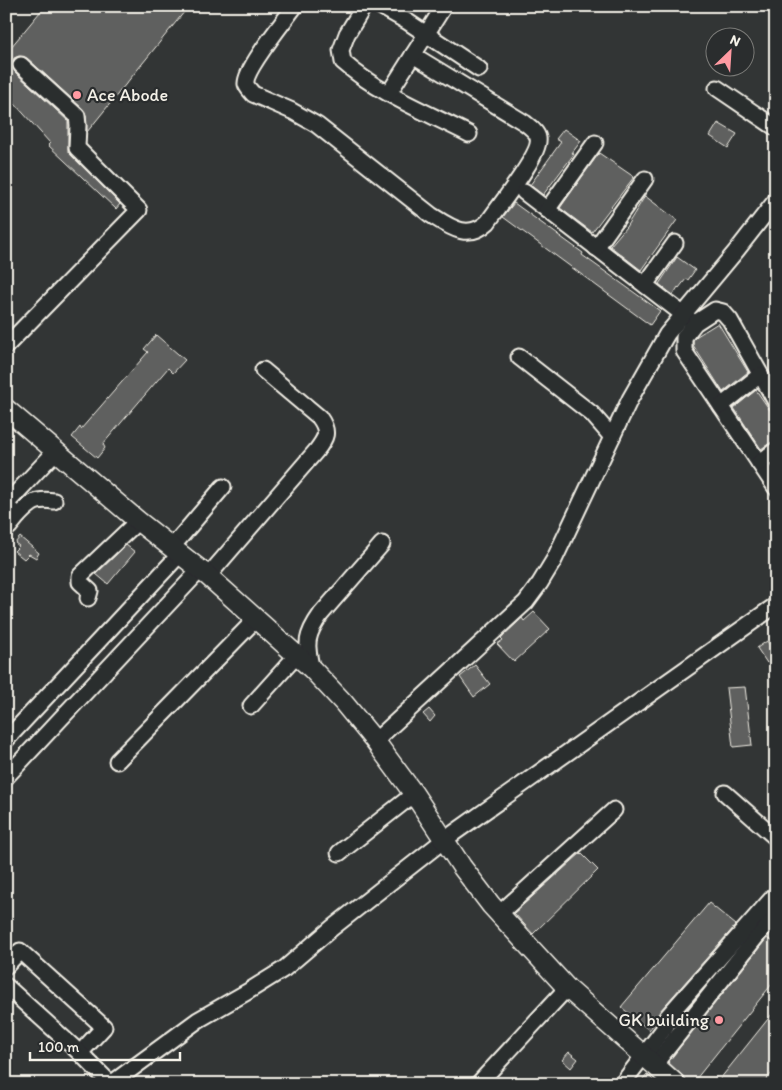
<svg xmlns="http://www.w3.org/2000/svg" width="782" height="1090" font-family="Itim,sans-serif">
<rect width="100%" height="100%" fill="#323535"/>
<filter id="ink" filterUnits="userSpaceOnUse"><feTurbulence type="fractalNoise" baseFrequency=".02" numOctaves="2"/><feDisplacementMap in="SourceGraphic" scale="10" xChannelSelector="R" yChannelSelector="G"/><feConvolveMatrix kernelMatrix="1 2 1 2 8 2 1 2 1" color-interpolation-filters="sRGB"/></filter>
<g filter="url(#ink)">
<g fill="#5f605f" stroke="#f4f1e8">
<path d="M45 6H189L87 132 86 115 83 109 27 58 19 56 14 58 12 63V67L15 72 68 121V152L120 204 116 209 48 145 50 143 6 94V53Z"/>
<path d="M718 123 737 134 728 148 710 136Z"/>
<path d="M564 129 581 141 572 153 574 154 543 195 530 185 561 142 556 139Z"/>
<path d="M599 153 634 177 592 232 560 208Z"/>
<path d="M645 196 677 220 641 270 610 246 626 227Z"/>
<path d="M514 203 583 253 582 255 660 311 650 325 503 217Z"/>
<path d="M677 257 695 270 688 280 686 279 679 288 678 287 673 295 659 284Z"/>
<path d="M718 323 748 372 723 392 693 345V340L697 336Z"/>
<path d="M156 335 185 360 173 373 168 368 103 444 105 448 97 458 72 437 80 427 81 429 148 352 144 349Z"/>
<path d="M756 390 776 419V441L770 443 761 449 734 408Z"/>
<path d="M20 537 39 553 36 558 29 554 24 559 14 551 19 546 15 543Z"/>
<path d="M126 545 135 552 108 584 96 574Z"/>
<path d="M534 612 550 629 514 662 497 644 503 640 501 638 522 618 524 621Z"/>
<path d="M767 641 771 647 776 643V657L767 663 757 648Z"/>
<path d="M475 665 490 684 474 697 460 677Z"/>
<path d="M745 687 752 745 733 747 726 688Z"/>
<path d="M429 709 435 716 430 722 423 714Z"/>
<path d="M581 853 598 870 533 934 514 913Z"/>
<path d="M709 903 736 925 660 1011 658 1019 649 1030 621 1007Z"/>
<path d="M767 938 776 944V979L692 1084H689L683 1076 668 1062Z"/>
<path d="M776 1009V1068L763 1084H716Z"/>
<path d="M569 1052 578 1059 571 1068 562 1060Z"/>
<path d="M647 1074 657 1084H639Z"/>
</g>
<g fill="none" stroke-linecap="round" stroke-linejoin="round">
<g stroke="#f4f1e8" stroke-width="19">
<g id="minor">
<path d="M295 6C285 20 244 70 246 84 247 88 251 91 253 94L292 111 317 125 431 215C450 227 468 241 488 222 498 207 542 153 538 138 537 132 530 127 525 123L413 55"/>
<path d="M364 6 347 34 341 50 343 62C379 94 426 112 469 134"/>
<path d="M380 6 408 22 479 69"/>
<path d="M717 88 776 128"/>
<path d="M389 93 444 6"/>
<path d="M524 192 689 319"/>
<path d="M547 210 595 143"/>
<path d="M596 248 645 179"/>
<path d="M645 285 675 243"/>
<path d="M6 346 139 210 77 148 78 125 77 116 21 65"/>
<path d="M519 357 592 414 612 437"/>
<path d="M776 402 730 320 723 312 715 310 695 323 684 337V351L776 488"/>
<path d="M721 406 760 375"/>
<path d="M759 463 776 450"/>
<path d="M6 504 55 452"/>
<path d="M18 516C31 503 35 498 54 501"/>
<path d="M9 527 18 516 11 510"/>
<path d="M172 547 223 487"/>
<path d="M208 576 316 451C326 438 330 432 319 417L263 370"/>
<path d="M88 598 90 591 80 582V576L138 521"/>
<path d="M312 669C305 644 306 635 321 614L382 544"/>
<path d="M251 706 297 655"/>
<path d="M6 740 180 554"/>
<path d="M375 741 526 602 540 583 554 560 630 399 667 334 737 250 776 200"/>
<path d="M117 761 257 618"/>
<path d="M6 777 200 570"/>
<path d="M725 793 776 838"/>
<path d="M339 853 414 794"/>
<path d="M499 914 614 810"/>
<path d="M6 966 20 951 104 1027 80 1053"/>
<path d="M6 986 80 1053 111 1084 198 1020 247 992 284 969 332 928 444 840 776 605"/>
<path d="M654 1065 776 912"/>
<path d="M478 1084 567 988"/>
<path d="M622 1084 666 1026 668 1021 667 1017 775 895"/>
</g>
</g>
<g stroke="#f4f1e8" stroke-width="22">
<path id="major" d="M6 409 138 521 208 576 312 669 343 702 375 741 414 794 462 867 491 905 567 988 676 1084"/>
</g>
<use href="#minor" stroke="#2a2d2e" stroke-width="15"/>
<use href="#major" stroke="#2a2d2e" stroke-width="19"/>
</g>
</g>
<g fill="#ff9aa2" stroke="#2a2d2e" stroke-width="2">
<circle cx="77" cy="95" r="5"/>
<circle cx="719" cy="1020" r="5"/>
</g>
<g text-anchor="middle" stroke-width="4.5" stroke-linejoin="round" paint-order="stroke">
<g font-size="18" fill="#f4f1e8" stroke="#2a2d2e" text-anchor="start">
<text x="87" y="101">Ace Abode</text>
<text x="709" y="1026" text-anchor="end">GK building</text>
</g>
</g>
<rect width="782" height="1090" fill="none" stroke="#2a2d2e" stroke-width="25"/>
<rect x="12" y="12" width="757" height="1065" fill="none" stroke="#f4f1e8" stroke-width="2" filter="url(#ink)"/>
<g transform="translate(730 52) rotate(25)"><circle r="24" fill="#2a2d2e" stroke="#7b7b78"/>
<path d="M0-4L9 19L0 12L-9 19Z" fill="#ff9aa2"/>
<text y="-8" font-size="14" font-weight="bold" text-anchor="middle" fill="#f4f1e8">N</text>
</g>
<path d="M30 1052v8h150v-8" fill="none" stroke="#f4f1e8" stroke-width="2.5"/>
<text x="38" y="1052" font-size="15" fill="#f4f1e8" stroke="#2a2d2e" stroke-width="4" paint-order="stroke">100 m</text>
</svg>
